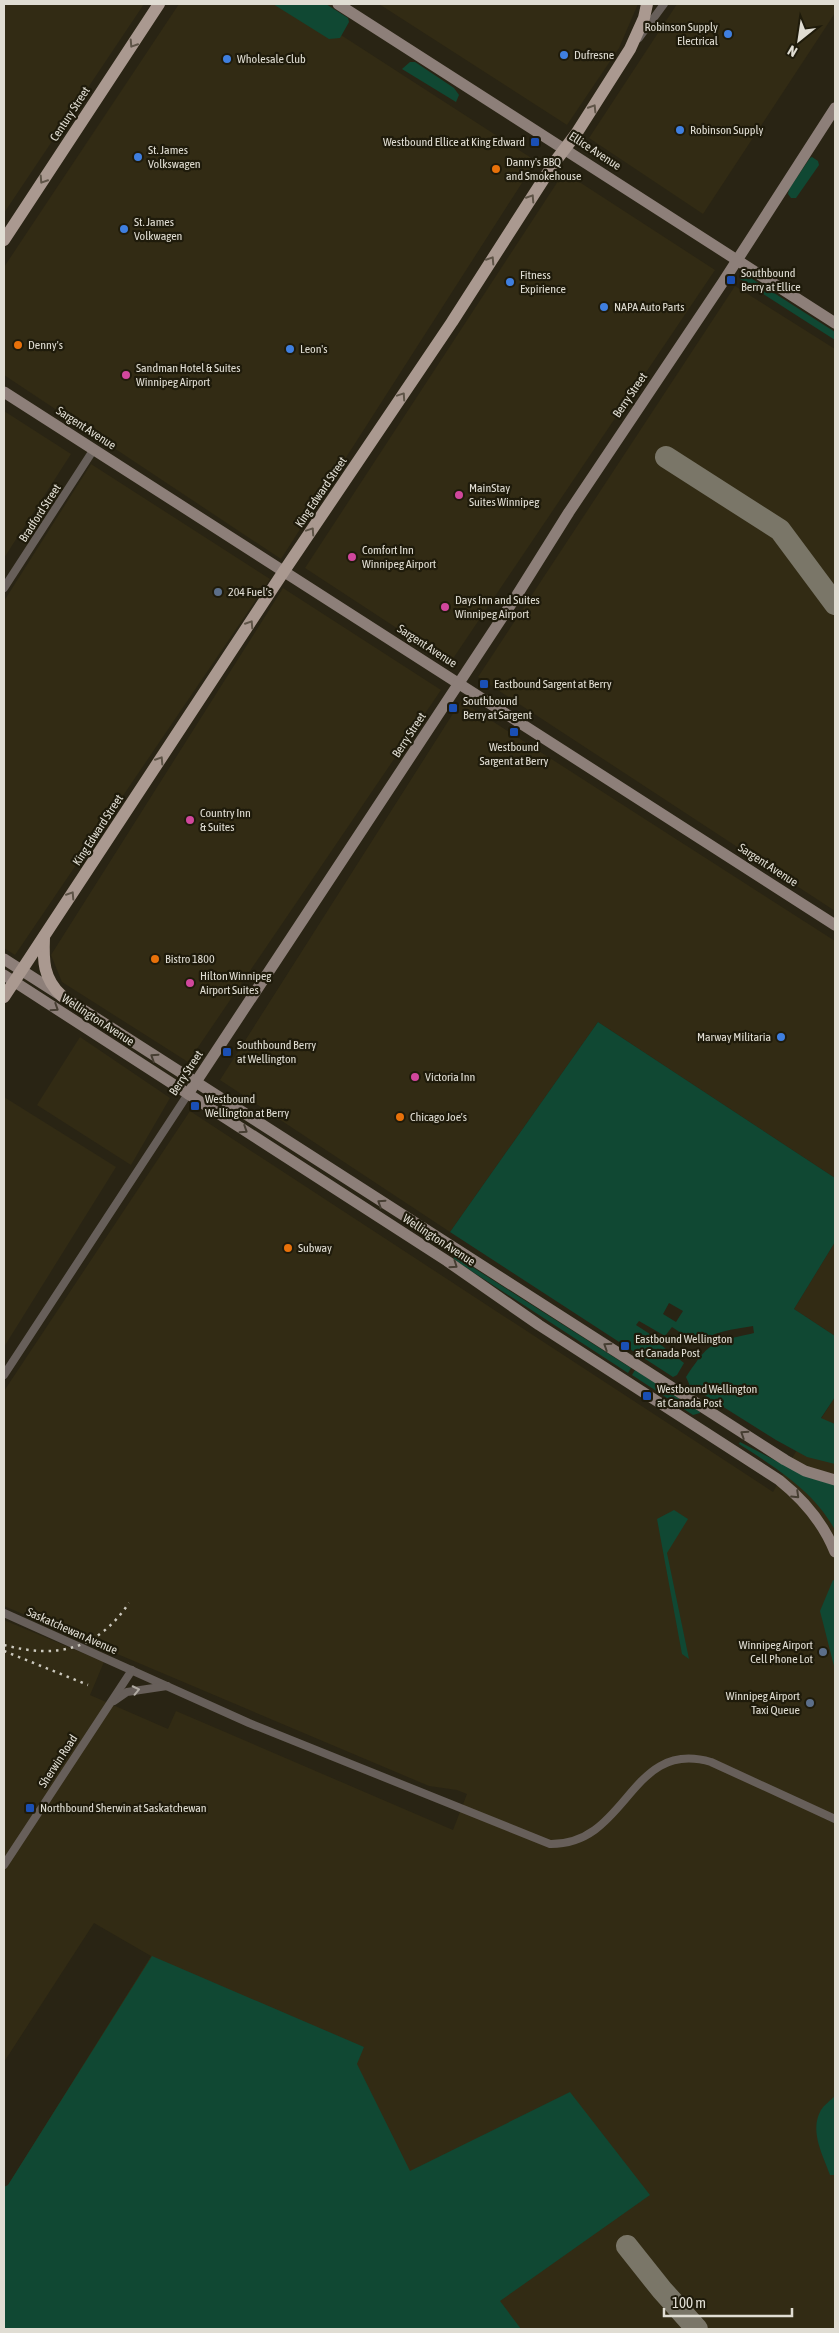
<svg xmlns="http://www.w3.org/2000/svg" width="839" height="2333" font-family="'Asap Condensed',sans-serif">
<rect width="100%" height="100%" fill="#292414"/>
<g fill="#322b14">
<path d="M4 4H144L4 213Z"/>
<path d="M179 4H293L536 161 281 559 4 375V267Z"/>
<path d="M379 4H638L619 48 567 125Z"/>
<path d="M677 4H835V13L703 214 589 138Z"/>
<path d="M564 172 715 270 450 663 305 568Z"/>
<path d="M735 286 835 349V911L478 677Z"/>
<path d="M4 411 71 454 4 558Z"/>
<path d="M91 464 270 579 15 955 4 948V601Z"/>
<path d="M283 588 441 690 188 1062 62 982 51 955Z"/>
<path d="M461 701 835 941V1178L598 1022 450 1232 220 1080Z"/>
<path d="M80 1037 170 1098 131 1165 37 1105Z"/>
<path d="M4 1097 116 1167 4 1347Z"/>
<path d="M190 1111 773 1492 802 1441 835 1451V2329H4V2187L8 2185 151 1956 94 1923 4 2062V1620L104 1662 90 1695 168 1729 176 1711 453 1830 467 1794 457 1790 429 1786 4 1606V1391Z"/>
<path d="M835 1242V1336L794 1309Z"/>
<path d="M835 1397V1424L821 1419Z"/>
</g>
<g fill="#104833" fill-rule="evenodd">
<path d="M273 4H326L348 18 349 22 340 38 329 39Z"/>
<path d="M410 62H415L454 88 459 95 456 102 402 69Z"/>
<path d="M812 157 818 161 819 165 796 198H791L788 194 789 189 810 158Z"/>
<path d="M743 273 835 332V340L740 279Z"/>
<path d="M598 1022 835 1178V1242L794 1309 835 1336V1397L821 1418 835 1424V1464L807 1457 776 1440 690 1386 686 1377C711 1340 711 1343 754 1333L753 1326C733 1329 713 1332 696 1343L672 1327 665 1336 639 1321 636 1325 662 1342 661 1345 684 1363 677 1375 673 1377 450 1232ZM669 1303 683 1311 676 1322 663 1314Z"/>
<path d="M455 1256 631 1368 628 1373 453 1259Z"/>
<path d="M635 1370 700 1412V1413L693 1415 632 1375Z"/>
<path d="M740 1442 805 1476 835 1485V1530C814 1491 776 1468 739 1444Z"/>
<path d="M674 1510 688 1519 667 1553 689 1659 682 1654 657 1519Z"/>
<path d="M833 1580 835 1581V1670L820 1611Z"/>
<path d="M152 1956 364 2047 357 2064 410 2171 570 2092 650 2195 500 2301 521 2329H4V2187L8 2185Z"/>
<path d="M835 2096V2175H830C823 2155 809 2131 821 2110 824 2105 831 2100 835 2096Z"/>
</g>
<g fill="none" stroke-linecap="round" stroke-linejoin="round">
<g stroke="#7a7668" stroke-width="22">
<path d="M666 457 780 530 835 604"/>
<path d="M627 2246 662 2290 697 2329"/>
</g>
<g stroke="#675f5a" stroke-width="8">
<path d="M639 38 664 4"/>
<path d="M4 588 94 449"/>
<path d="M4 1375 188 1094"/>
<path d="M4 1613 249 1723 550 1844C629 1845 629 1738 711 1762L835 1819"/>
<path d="M114 1701 127 1692 167 1686"/>
<path d="M4 1865 132 1670"/>
</g>
<g stroke="#8d7f79" stroke-width="11">
<path d="M338 4 835 323"/>
<path d="M4 392 835 925"/>
<path d="M4 959 785 1460 805 1471 835 1480"/>
<path d="M4 975 447 1261 539 1325 779 1480C804 1500 823 1522 835 1552"/>
<path d="M188 1094 517 595 569 512 723 282 835 108"/>
</g>
<g stroke="#aa9990" stroke-width="12">
<path d="M4 240 159 4"/>
<path d="M44 937C43 960 43 979 62 996"/>
<path d="M4 997 284 571 452 322 554 163 576 134 630 49 644 18 647 4"/>
</g>
<g stroke="#cbc8bd" stroke-width="2.5" stroke-dasharray="2.5 5" stroke-linecap="butt">
<path d="M4 1645C57 1659 97 1650 129 1603"/>
<path d="M4 1651 88 1685"/>
</g>
</g>
<defs><path id="oneway-chevron" d="M-2-3.5L2.5 0L-2 3.5" fill="none" stroke-width="1.6" stroke-linecap="round" stroke-linejoin="round" transform="scale(1.25)"/></defs>
<g stroke="#5e5447">
<use href="#oneway-chevron" transform="translate(133 44) rotate(123)"/>
<use href="#oneway-chevron" transform="translate(593 108) rotate(-58)"/>
<use href="#oneway-chevron" transform="translate(43 180) rotate(123)"/>
<use href="#oneway-chevron" transform="translate(531 198) rotate(-57)"/>
<use href="#oneway-chevron" transform="translate(491 260) rotate(-57)"/>
<use href="#oneway-chevron" transform="translate(402 396) rotate(-56)"/>
<use href="#oneway-chevron" transform="translate(311 531) rotate(-56)"/>
<use href="#oneway-chevron" transform="translate(250 624) rotate(-57)"/>
<use href="#oneway-chevron" transform="translate(160 760) rotate(-57)"/>
<use href="#oneway-chevron" transform="translate(71 895) rotate(-57)"/>
</g>
<g stroke="#463e32">
<use href="#oneway-chevron" transform="translate(55 1008) rotate(33)"/>
<use href="#oneway-chevron" transform="translate(154 1057) rotate(-147)"/>
<use href="#oneway-chevron" transform="translate(244 1130) rotate(33)"/>
<use href="#oneway-chevron" transform="translate(381 1203) rotate(-147)"/>
<use href="#oneway-chevron" transform="translate(454 1265) rotate(35)"/>
<use href="#oneway-chevron" transform="translate(607 1346) rotate(-147)"/>
<use href="#oneway-chevron" transform="translate(744 1434) rotate(-147)"/>
<use href="#oneway-chevron" transform="translate(796 1495) rotate(44)"/>
</g>
<use stroke="#b0aba3" href="#oneway-chevron" transform="translate(136 1690) rotate(-12)"/>
<g fill="#3f7fe0" stroke="#1f1b0b" stroke-width="2">
<circle cx="728" cy="34" r="5"/>
<circle cx="564" cy="55" r="5"/>
<circle cx="227" cy="59" r="5"/>
<circle cx="680" cy="130" r="5"/>
<circle cx="138" cy="157" r="5"/>
<circle cx="124" cy="229" r="5"/>
<circle cx="510" cy="282" r="5"/>
<circle cx="604" cy="307" r="5"/>
<circle cx="290" cy="349" r="5"/>
<circle cx="781" cy="1037" r="5"/>
</g>
<g fill="#1a4fb4" stroke="#1f1b0b" stroke-width="2">
<rect x="530" y="137" width="10" height="10" rx="2.5"/>
<rect x="726" y="275" width="10" height="10" rx="2.5"/>
<rect x="479" y="679" width="10" height="10" rx="2.5"/>
<rect x="448" y="703" width="10" height="10" rx="2.5"/>
<rect x="509" y="727" width="10" height="10" rx="2.5"/>
<rect x="222" y="1047" width="10" height="10" rx="2.5"/>
<rect x="190" y="1101" width="10" height="10" rx="2.5"/>
<rect x="620" y="1341" width="10" height="10" rx="2.5"/>
<rect x="642" y="1391" width="10" height="10" rx="2.5"/>
<rect x="25" y="1803" width="10" height="10" rx="2.5"/>
</g>
<g fill="#e8710a" stroke="#1f1b0b" stroke-width="2">
<circle cx="496" cy="169" r="5"/>
<circle cx="18" cy="345" r="5"/>
<circle cx="155" cy="959" r="5"/>
<circle cx="400" cy="1117" r="5"/>
<circle cx="288" cy="1248" r="5"/>
</g>
<g fill="#d1479c" stroke="#1f1b0b" stroke-width="2">
<circle cx="126" cy="375" r="5"/>
<circle cx="459" cy="495" r="5"/>
<circle cx="352" cy="557" r="5"/>
<circle cx="445" cy="607" r="5"/>
<circle cx="190" cy="820" r="5"/>
<circle cx="190" cy="983" r="5"/>
<circle cx="415" cy="1077" r="5"/>
</g>
<g fill="#5c6f8a" stroke="#1f1b0b" stroke-width="2">
<circle cx="218" cy="592" r="5"/>
<circle cx="823" cy="1652" r="5"/>
<circle cx="810" cy="1703" r="5"/>
</g>
<g text-anchor="middle" stroke-width="4.5" stroke-linejoin="round" paint-order="stroke">
<g font-size="12" fill="#e0ddd3" stroke="#1f1b0b" text-anchor="start">
<text x="718" y="31" text-anchor="end">Robinson Supply<tspan x="718" dy="14">Electrical</tspan></text>
<text x="574" y="59">Dufresne</text>
<text x="237" y="63">Wholesale Club</text>
<text x="690" y="134">Robinson Supply</text>
<text x="525" y="146" text-anchor="end">Westbound Ellice at King Edward</text>
<text x="148" y="154">St. James<tspan x="148" dy="14">Volkswagen</tspan></text>
<text x="506" y="166">Danny's BBQ<tspan x="506" dy="14">and Smokehouse</tspan></text>
<text x="134" y="226">St. James<tspan x="134" dy="14">Volkwagen</tspan></text>
<text x="741" y="277">Southbound<tspan x="741" dy="14">Berry at Ellice</tspan></text>
<text x="520" y="279">Fitness<tspan x="520" dy="14">Expirience</tspan></text>
<text x="614" y="311">NAPA Auto Parts</text>
<text x="28" y="349">Denny's</text>
<text x="300" y="353">Leon's</text>
<text x="136" y="372">Sandman Hotel &amp; Suites<tspan x="136" dy="14">Winnipeg Airport</tspan></text>
<text x="469" y="492">MainStay<tspan x="469" dy="14">Suites Winnipeg</tspan></text>
<text x="362" y="554">Comfort Inn<tspan x="362" dy="14">Winnipeg Airport</tspan></text>
<text x="228" y="596">204 Fuel's</text>
<text x="455" y="604">Days Inn and Suites<tspan x="455" dy="14">Winnipeg Airport</tspan></text>
<text x="494" y="688">Eastbound Sargent at Berry</text>
<text x="463" y="705">Southbound<tspan x="463" dy="14">Berry at Sargent</tspan></text>
<text x="514" y="751" text-anchor="middle">Westbound<tspan x="514" dy="14">Sargent at Berry</tspan></text>
<text x="200" y="817">Country Inn<tspan x="200" dy="14">&amp; Suites</tspan></text>
<text x="165" y="963">Bistro 1800</text>
<text x="200" y="980">Hilton Winnipeg<tspan x="200" dy="14">Airport Suites</tspan></text>
<text x="771" y="1041" text-anchor="end">Marway Militaria</text>
<text x="237" y="1049">Southbound Berry<tspan x="237" dy="14">at Wellington</tspan></text>
<text x="425" y="1081">Victoria Inn</text>
<text x="205" y="1103">Westbound<tspan x="205" dy="14">Wellington at Berry</tspan></text>
<text x="410" y="1121">Chicago Joe's</text>
<text x="298" y="1252">Subway</text>
<text x="635" y="1343">Eastbound Wellington<tspan x="635" dy="14">at Canada Post</tspan></text>
<text x="657" y="1393">Westbound Wellington<tspan x="657" dy="14">at Canada Post</tspan></text>
<text x="813" y="1649" text-anchor="end">Winnipeg Airport<tspan x="813" dy="14">Cell Phone Lot</tspan></text>
<text x="800" y="1700" text-anchor="end">Winnipeg Airport<tspan x="800" dy="14">Taxi Queue</tspan></text>
<text x="40" y="1812">Northbound Sherwin at Saskatchewan</text>
</g>
<g font-size="12" fill="#e0ddd3" stroke="#1f1b0b">
<text transform="translate(70 114) rotate(-57)" y="4">Century Street</text>
<text transform="translate(595 151) rotate(33)" y="4">Ellice Avenue</text>
<text transform="translate(630 395) rotate(-56)" y="4">Berry Street</text>
<text transform="translate(86 428) rotate(33)" y="4">Sargent Avenue</text>
<text transform="translate(321 492) rotate(-56)" y="4">King Edward Street</text>
<text transform="translate(40 513) rotate(-57)" y="4">Bradford Street</text>
<text transform="translate(427 646) rotate(33)" y="4">Sargent Avenue</text>
<text transform="translate(409 735) rotate(-57)" y="4">Berry Street</text>
<text transform="translate(98 830) rotate(-57)" y="4">King Edward Street</text>
<text transform="translate(768 865) rotate(33)" y="4">Sargent Avenue</text>
<text transform="translate(98 1020) rotate(33)" y="4">Wellington Avenue</text>
<text transform="translate(186 1073) rotate(-57)" y="4">Berry Street</text>
<text transform="translate(439 1240) rotate(33)" y="4">Wellington Avenue</text>
<text transform="translate(72 1631) rotate(24)" y="4">Saskatchewan Avenue</text>
<text transform="translate(58 1761) rotate(-57)" y="4">Sherwin Road</text>
</g>
</g>
<rect width="839" height="2333" fill="none" stroke="#e0ddd3" stroke-width="10"/>
<g transform="translate(799 40) rotate(210)" stroke="#1f1b0b" stroke-width="4" paint-order="stroke">
<path d="M0-4L9 19L0 12L-9 19Z" fill="#e0ddd3"/>
<text y="-8" font-size="14" font-weight="bold" text-anchor="middle" fill="#e0ddd3">N</text>
</g>
<path d="M664 2308v8h128v-8" fill="none" stroke="#e0ddd3" stroke-width="2.5"/>
<text x="672" y="2308" font-size="15" fill="#e0ddd3" stroke="#1f1b0b" stroke-width="4" paint-order="stroke">100 m</text>
</svg>
